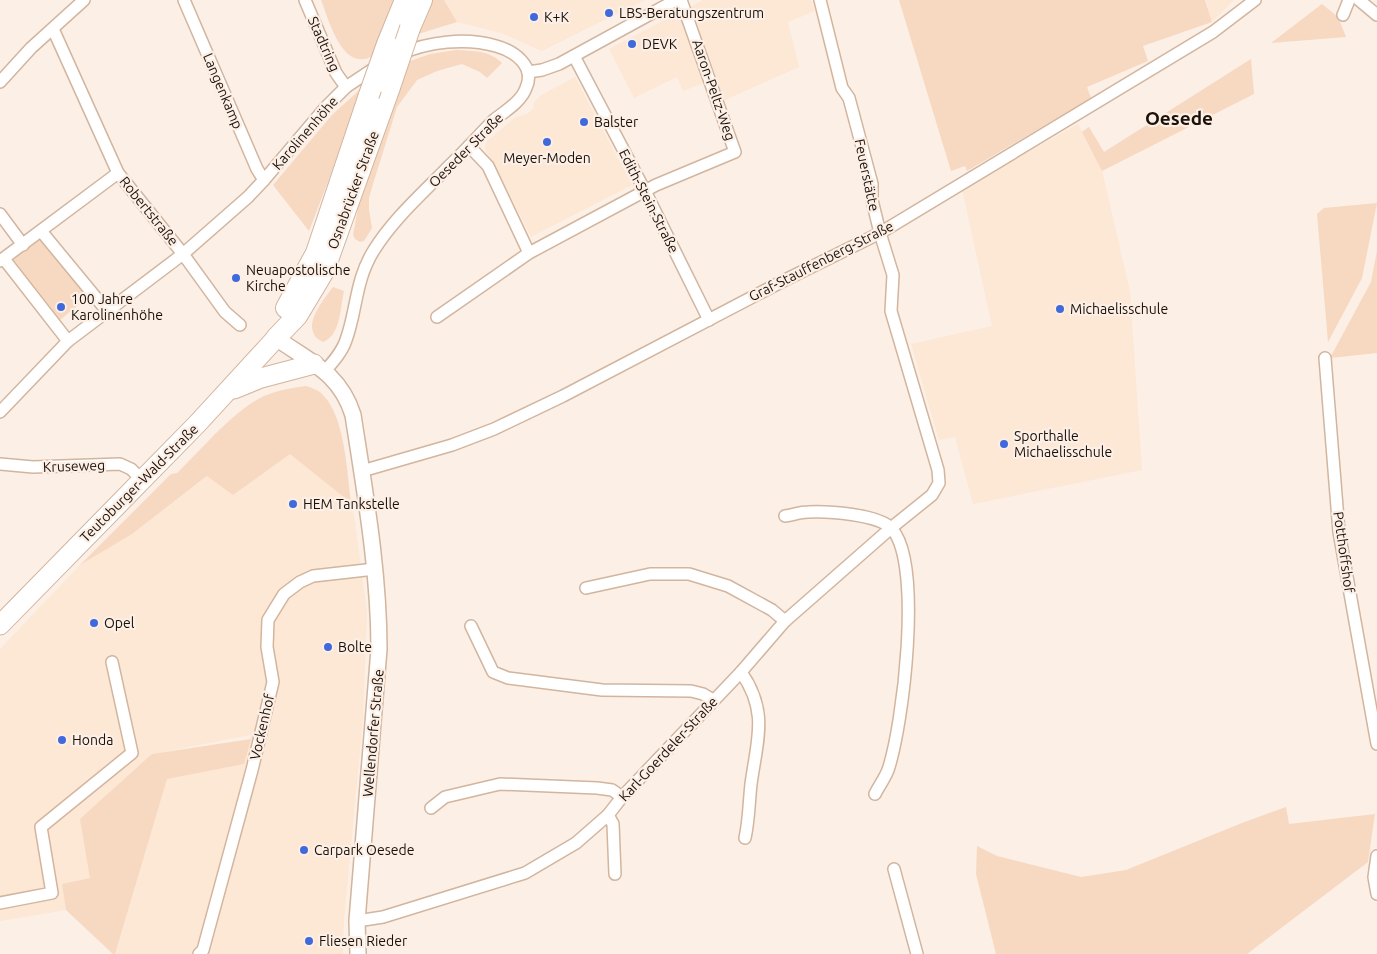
<svg xmlns="http://www.w3.org/2000/svg" width="1377" height="954" font-family="Ubuntu,sans-serif">
<rect width="100%" height="100%" fill="#fcefe6"/>
<g fill="#fde7d5">
<path d="M444 0H645L542 51 501 33 457 22Z"/>
<path d="M703 0H811L815 11 788 22 799 67 716 104 708 81 683 91 677 77 634 98 609 49Z"/>
<path d="M1206 0H1234L1212 22Z"/>
<path d="M575 77 632 185 531 237 494 164 486 152 485 146 487 141 516 117 527 114 533 109 534 103 540 96Z"/>
<path d="M1078 124 1102 171 1130 291 1142 470 973 504 955 437 939 440 911 344 992 326 962 189Z"/>
<path d="M290 454 351 503 355 521 367 613 363 718 344 920 343 954H115L167 779 244 764 251 735 152 754 90 878 62 884 66 910 0 921V649L80 565 132 534 208 476 233 495Z"/>
</g>
<g fill="#f7d8c1">
<path d="M321 0H395L375 54C372 56 368 59 364 59 340 63 328 18 321 0Z"/>
<path d="M431 0H444L457 22 418 34Z"/>
<path d="M899 0H1205L1212 22 1143 46 1148 61 1087 87 1091 98 967 171 965 166 951 171Z"/>
<path d="M1322 4 1338 17 1346 37 1271 43Z"/>
<path d="M456 50C473 51 489 50 502 63L487 78 480 72 462 64 437 71 417 80 397 107 373 184 369 198V210L372 228 364 241 360 242 355 239 353 235 358 208 405 63 430 54Z"/>
<path d="M1251 59 1254 94 1102 171 1082 132 1089 127 1104 152Z"/>
<path d="M365 85 309 231 273 185 332 115Z"/>
<path d="M1377 203 1362 278 1328 342 1317 214 1324 208Z"/>
<path d="M40 238 88 297 60 320 12 260Z"/>
<path d="M1377 251V353L1330 358 1371 282Z"/>
<path d="M333 287 344 291C340 308 341 335 323 342 320 340 315 338 314 334 306 320 325 298 333 287Z"/>
<path d="M306 386C312 388 319 390 323 395 345 417 347 472 351 503L290 454 233 495 207 476 132 534 80 565 171 474 177 473C202 449 234 410 264 396 278 390 292 388 306 386Z"/>
<path d="M251 739 244 764 167 779 115 954H113L66 910 62 884 90 878 80 819 152 754Z"/>
<path d="M1286 807 1289 824 1375 814 1368 862 1247 954H996L976 874 977 846 997 856 1081 877 1126 870 1242 823Z"/>
</g>
<g fill="none" stroke-linecap="round" stroke-linejoin="round">
<g stroke="#d2b59e" stroke-width="14">
<g id="minor">
<path d="M184 0 257 169 264 180"/>
<path d="M305 0 336 73 346 87"/>
<path d="M1359 0 1377 15"/>
<path d="M1343 15 1349 0"/>
<path d="M53 29 118 173 183 254 225 312 240 325"/>
<path d="M574 56 645 191 709 320"/>
<path d="M528 72 542 70 559 64 676 0"/>
<path d="M0 82 31 48 84 0"/>
<path d="M469 146 488 166 529 253"/>
<path d="M0 214 23 245"/>
<path d="M41 231 107 311"/>
<path d="M4 259 68 341"/>
<path d="M0 261 118 173"/>
<path d="M437 317 529 253 656 185 735 152 681 0"/>
<path d="M1325 358 1339 532 1377 744"/>
<path d="M325 371C333 362 342 352 346 340 357 310 355 280 374 250 394 218 423 193 449 166 465 151 479 135 494 120 505 111 521 102 526 88 536 66 514 51 496 46 465 37 428 42 400 54"/>
<path d="M0 412 68 341 183 254 248 197 264 180 325 108 346 87 379 65"/>
<path d="M0 464 33 467 120 464 131 469 142 480"/>
<path d="M362 471 452 445 494 429 563 396 785 280 880 233 1213 32 1255 0"/>
<path d="M785 516C793 515 800 512 808 512 826 511 879 514 892 529 923 564 903 726 888 770 885 778 879 786 875 794"/>
<path d="M586 588 650 574H689L728 586 772 610 785 621"/>
<path d="M471 626 493 672 508 678 602 690 691 691 703 694 713 700"/>
<path d="M741 672C769 712 757 740 751 784 749 802 749 820 745 838"/>
<path d="M431 808 445 797 500 784 597 788 612 790 622 797"/>
<path d="M608 815 613 824 615 874"/>
<path d="M1377 856 1374 877 1377 894"/>
<path d="M894 869 917 954"/>
<path d="M0 903 52 893 41 827 132 753 112 662"/>
<path d="M357 921 383 917 525 873 576 843 608 815 622 797 741 672 785 621 891 528 932 495 939 483 938 470 891 311 893 275 880 233 872 200V184L849 98 842 88 820 0"/>
<path d="M199 954 203 950 252 770 273 682 267 647 268 620 284 594 300 582 313 576 375 569"/>
</g>
</g>
<g stroke="#d2b59e" stroke-width="18">
<path id="tertiary" d="M276 338C310 362 340 373 353 415 365 493 379 571 379 649L357 921 358 954"/>
</g>
<g stroke="#d2b59e" stroke-width="21">
<g id="primary">
<path d="M234 389 261 378 314 364"/>
<path d="M0 625 198 423 276 338"/>
</g>
</g>
<g stroke="#d2b59e" stroke-width="22">
<g id="trunk">
<path d="M410 28 422 0"/>
<path d="M387 44 405 0"/>
<path d="M286 308 316 253 369 95"/>
<path d="M276 338 297 316 324 271 390 87"/>
</g>
</g>
<use href="#minor" stroke="#fff" stroke-width="11"/>
<use href="#tertiary" stroke="#fff" stroke-width="15"/>
<use href="#primary" stroke="#fff" stroke-width="19"/>
<use href="#trunk" stroke="#fff" stroke-width="20"/>
<g stroke="#d2b59e" stroke-width="22" stroke-linecap="butt">
<g id="trunk-bridge">
<path d="M390 87 410 28"/>
<path d="M369 95 387 44"/>
</g>
</g>
<use href="#trunk-bridge" stroke="#fff" stroke-width="20"/>
</g>
<g fill="#4069db" stroke="#fcefe6" stroke-width="2">
<circle cx="609" cy="13" r="5"/>
<circle cx="534" cy="17" r="5"/>
<circle cx="632" cy="44" r="5"/>
<circle cx="584" cy="122" r="5"/>
<circle cx="547" cy="142" r="5"/>
<circle cx="236" cy="278" r="5"/>
<circle cx="61" cy="307" r="5"/>
<circle cx="1060" cy="309" r="5"/>
<circle cx="1004" cy="444" r="5"/>
<circle cx="293" cy="504" r="5"/>
<circle cx="94" cy="623" r="5"/>
<circle cx="328" cy="647" r="5"/>
<circle cx="62" cy="740" r="5"/>
<circle cx="304" cy="850" r="5"/>
<circle cx="309" cy="941" r="5"/>
</g>
<g text-anchor="middle" stroke-width="4.5" stroke-linejoin="round" paint-order="stroke">
<g font-size="14" fill="#1c1109" stroke="#fcefe6" text-anchor="start">
<text x="619" y="18">LBS-Beratungszentrum</text>
<text x="544" y="22">K+K</text>
<text x="642" y="49">DEVK</text>
<text x="594" y="127">Balster</text>
<text x="547" y="163" text-anchor="middle">Meyer-Moden</text>
<text x="246" y="275">Neuapostolische<tspan x="246" dy="16">Kirche</tspan></text>
<text x="71" y="304">100 Jahre<tspan x="71" dy="16">Karolinenhöhe</tspan></text>
<text x="1070" y="314">Michaelisschule</text>
<text x="1014" y="441">Sporthalle<tspan x="1014" dy="16">Michaelisschule</tspan></text>
<text x="303" y="509">HEM Tankstelle</text>
<text x="104" y="628">Opel</text>
<text x="338" y="652">Bolte</text>
<text x="72" y="745">Honda</text>
<text x="314" y="855">Carpark Oesede</text>
<text x="319" y="946">Fliesen Rieder</text>
</g>
<g font-size="14" fill="#1c1109" stroke="#fcefe6">
<text transform="translate(324 44) rotate(66)" y="5">Stadtring</text>
<text transform="translate(714 90) rotate(71)" y="5">Aaron-Peltz-Weg</text>
<text transform="translate(223 91) rotate(67)" y="5">Langenkamp</text>
<text transform="translate(305 133) rotate(-49)" y="5">Karolinenhöhe</text>
<text transform="translate(466 150) rotate(-45)" y="5">Oeseder Straße</text>
<text transform="translate(867 175) rotate(78)" y="5">Feuerstätte</text>
<text transform="translate(353 190) rotate(-70)" y="5">Osnabrücker Straße</text>
<text transform="translate(649 201) rotate(63)" y="5">Edith-Stein-Straße</text>
<text transform="translate(149 211) rotate(51)" y="5">Robertstraße</text>
<text transform="translate(821 261) rotate(-27)" y="5">Graf-Stauffenberg-Straße</text>
<text transform="translate(74 466) rotate(-2)" y="5">Kruseweg</text>
<text transform="translate(139 483) rotate(-45)" y="5">Teutoburger-Wald-Straße</text>
<text transform="translate(1344 552) rotate(82)" y="5">Potthoffshof</text>
<text transform="translate(262 727) rotate(-77)" y="5">Vockenhof</text>
<text transform="translate(373 733) rotate(-85)" y="5">Wellendorfer Straße</text>
<text transform="translate(668 749) rotate(-47)" y="5">Karl-Goerdeler-Straße</text>
</g>
<g font-size="19" font-weight="bold" fill="#1c1109" stroke="#fcefe6">
<text x="1179" y="125">Oesede</text>
</g>
</g>
</svg>
